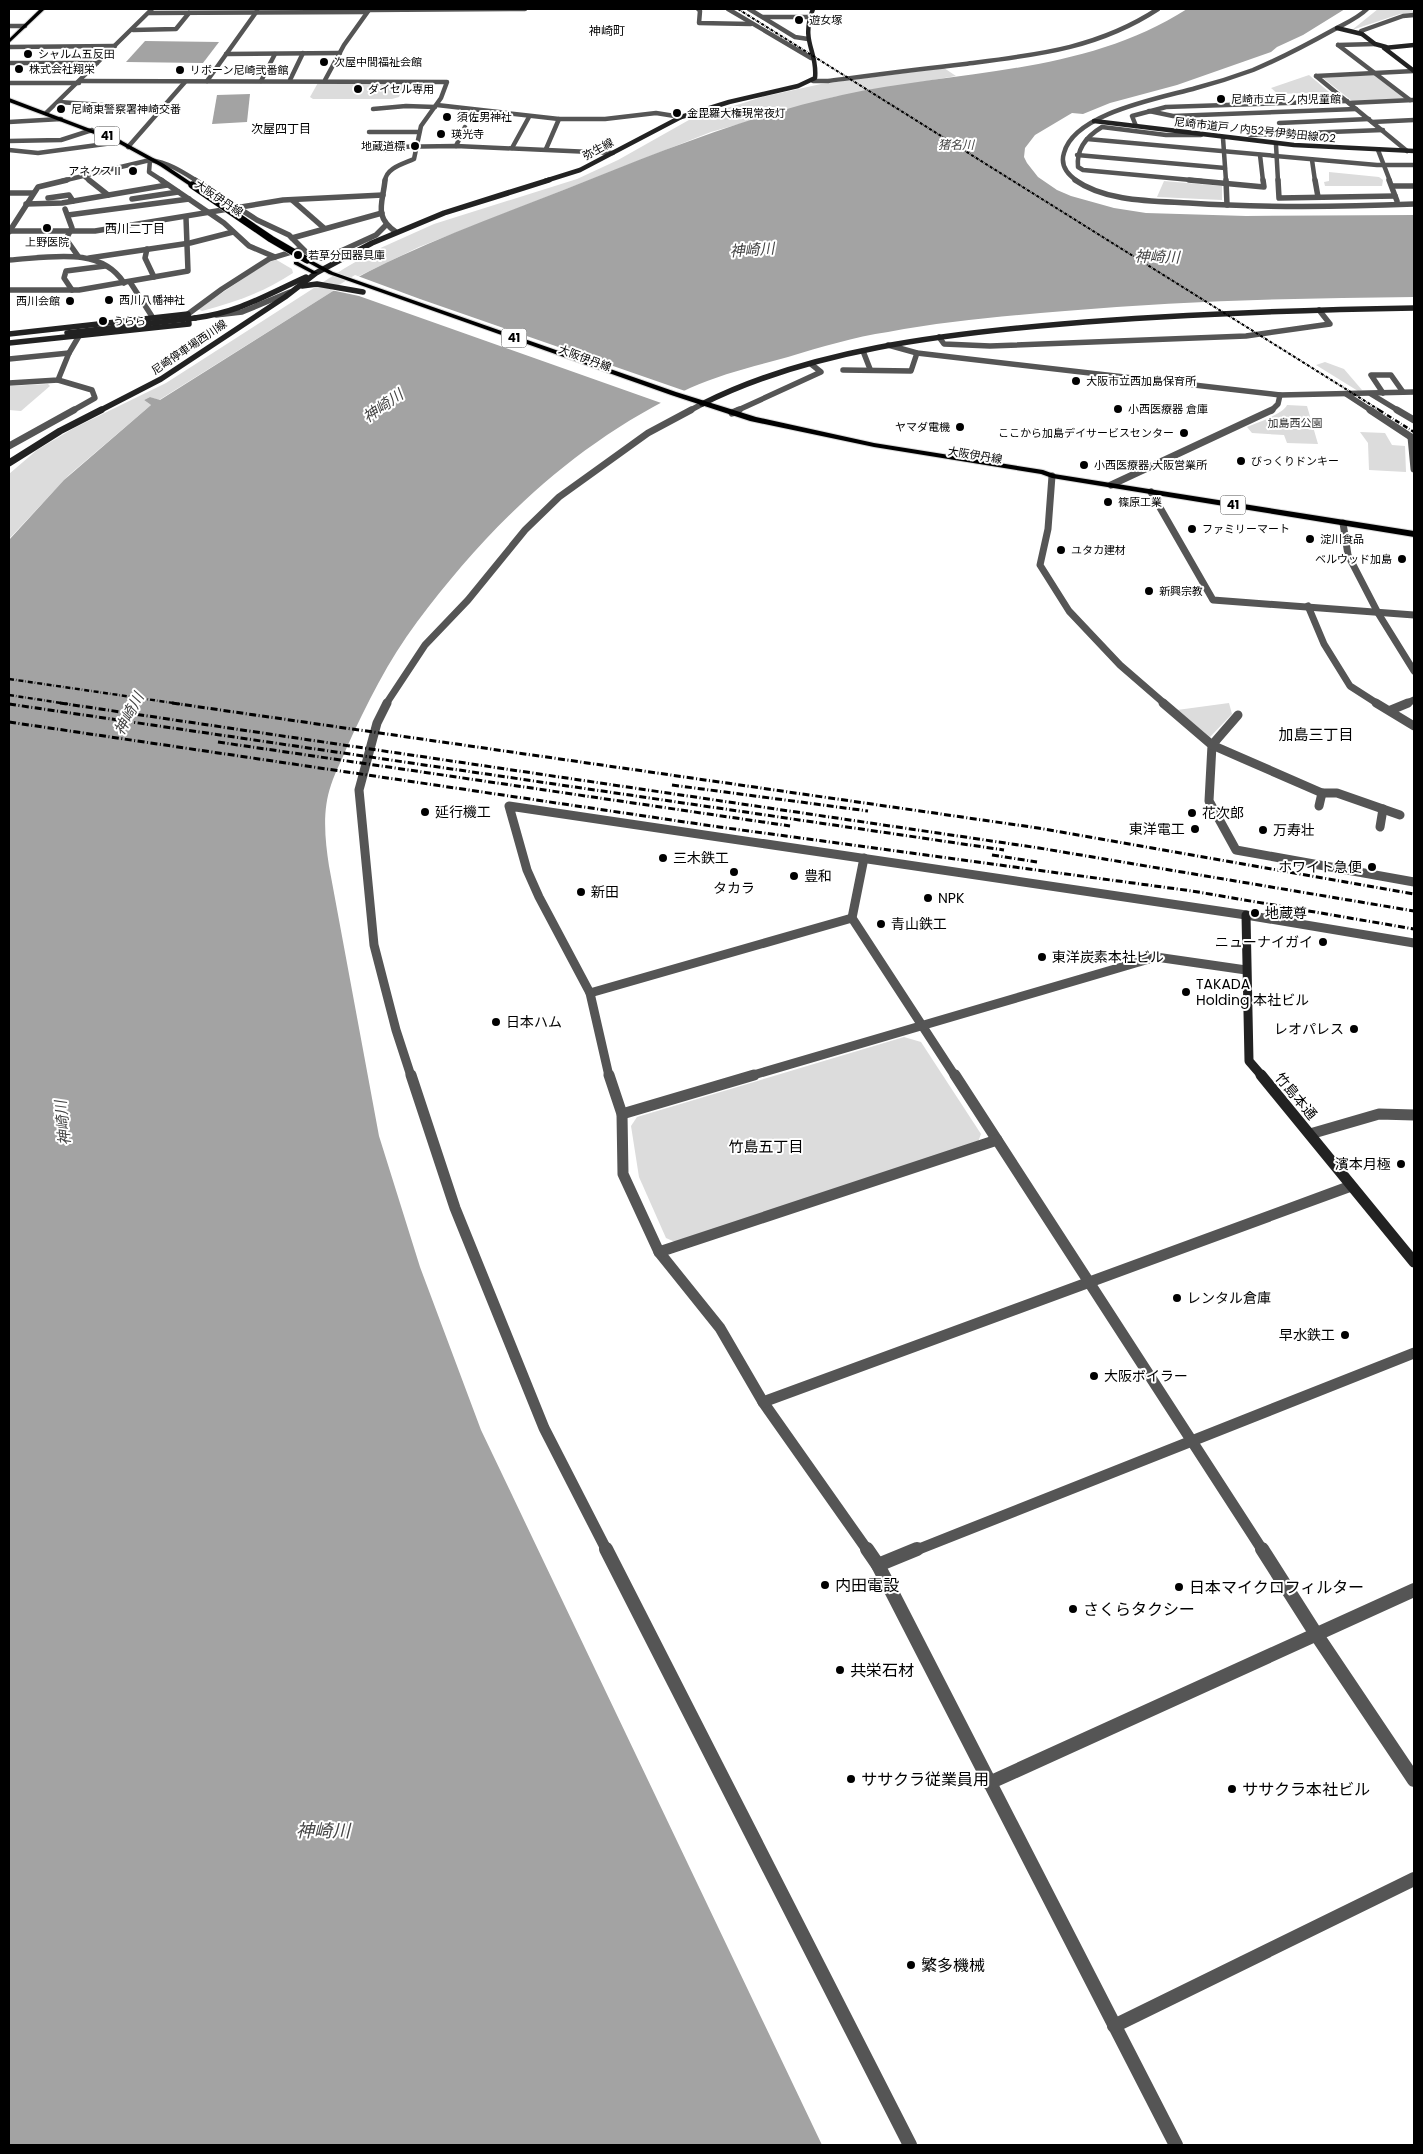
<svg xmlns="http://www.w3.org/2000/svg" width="1423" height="2154" font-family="Poppins,'Noto Sans JP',sans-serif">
<rect width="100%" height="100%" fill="#fff"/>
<g fill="#dcdcdc">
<path d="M1378 9H1411L1414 13 1400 14 1352 30Z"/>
<path d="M944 68 956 76 834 97 711 132 419 247 359 276 333 291 159 400 150 397 144 400 151 405 69 475 9 539V474L37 450 74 428 166 383 345 268 376 250 434 224 577 179 618 160 696 116 699 117 762 97 821 84Z"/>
<path d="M1309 75 1329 92 1278 94 1271 88Z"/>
<path d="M1375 75 1406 99 1352 101 1323 78Z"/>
<path d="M319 81H406L399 97 392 99H313L310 97Z"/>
<path d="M1329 172 1379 177 1383 180 1382 186H1325L1324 182 1329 181Z"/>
<path d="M1164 181 1222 186V200L1157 197Z"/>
<path d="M275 259 292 269 293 273C264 292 236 302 202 311L198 309 271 260Z"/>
<path d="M1325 362 1344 369 1362 390 1358 391 1316 365Z"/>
<path d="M48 384 50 386 21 411 9 410V386Z"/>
<path d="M1287 405 1307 406 1318 444 1287 443 1284 435 1252 433 1247 427C1257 423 1283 414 1287 405Z"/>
<path d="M1360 432 1385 433 1392 445 1405 446 1406 472 1369 470 1368 443Z"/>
<path d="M1229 703 1232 714 1210 737 1177 710Z"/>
<path d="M904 1037 921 1042 981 1134 978 1142 675 1242 666 1238 639 1177 631 1126 637 1117Z"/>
</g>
<g fill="#a3a3a3">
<path d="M1187 9H1345L1303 35 1277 47 1271 52 1177 85 1110 103 1083 114 1072 113 1035 135 1025 148 1024 157 1027 163 1038 177 1057 190 1071 196 1114 208 1146 213 1246 216 1414 215V297C1298 298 1181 301 1065 311 1006 316 946 321 888 332 854 337 821 347 788 357 755 366 721 374 690 388 576 442 492 522 417 622 388 661 367 703 347 747 342 760 335 772 331 785 322 811 325 840 329 866L379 1136 420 1267 481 1430 822 2145H9V540L64 480 151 405 144 400 150 397 160 400 333 291C407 248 487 220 566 189 656 153 747 116 842 95 958 70 1084 75 1187 9Z"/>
<path d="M145 41 219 42 203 63 126 62Z"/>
<path d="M250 94 247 122 212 124 217 95Z"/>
</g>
<path fill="#fff" d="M355 275 420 299 688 392 664 404 359 296 331 290Z"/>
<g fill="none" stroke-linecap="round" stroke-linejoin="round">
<g stroke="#dbdbdb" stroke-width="2">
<g id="primary">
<path d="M40 9H45L9 43V39Z"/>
<path d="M9 98 122 141 164 164 195 185 190 186 160 166 118 143 9 102Z"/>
<path d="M307 258 333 272 676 392 756 417 874 443 1043 470 1054 474 1414 531V537L1052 478 1041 474 874 447 750 421 671 395 329 274 305 261V259Z"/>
<path d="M294 262H298L318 273 313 274 294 264Z"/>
</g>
</g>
<g stroke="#555" stroke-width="4.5">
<path d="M698 9 700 11 699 23 751 24"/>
<path d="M728 9 811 58"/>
<path d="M749 9 795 37 808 39"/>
<path d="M369 10 525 9"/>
<path d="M149 13 367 12"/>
<path d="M763 17H810"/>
<path d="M9 26H25"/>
<path d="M133 30 176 29 189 13"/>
<path d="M1362 34 1361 31 1403 16 1414 15"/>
<path d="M1338 45 1410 100"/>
<path d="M1338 45 1375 44"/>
<path d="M9 47 115 46"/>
<path d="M226 54 340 53"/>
<path d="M9 63H97"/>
<path d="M1316 76 1407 151"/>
<path d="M1316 76 1414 71"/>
<path d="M290 80 303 53"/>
<path d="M325 80 344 45 369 10"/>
<path d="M80 81 447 82 441 98 421 126 414 159C403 164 386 168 385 181"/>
<path d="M207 81 257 11"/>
<path d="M261 81 275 54"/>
<path d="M813 81H828C874 75 919 69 965 64 1035 55 1097 49 1158 9"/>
<path d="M9 83H79"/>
<path d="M59 102 160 109"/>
<path d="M1349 103 1413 100"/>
<path d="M437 105 559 119H605L656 113 681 117"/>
<path d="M373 109 406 106 435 107"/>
<path d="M1149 111 1173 116 1356 109"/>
<path d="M46 113 152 9"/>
<path d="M9 122 61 119"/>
<path d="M1372 122 1414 120"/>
<path d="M1279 123 1369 119"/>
<path d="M1136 126 1132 116 1166 107 1347 101"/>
<path d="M369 132H418"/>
<path d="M1201 135H1166L1102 127C1087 136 1076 148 1078 167L1083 170 1202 181"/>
<path d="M1250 135 1383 130"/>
<path d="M1223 138 1226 181"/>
<path d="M1087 139 1377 165H1414"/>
<path d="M9 141 61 140 92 130"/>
<path d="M1276 145 1278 181"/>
<path d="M456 146 465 127"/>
<path d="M128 147 185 82"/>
<path d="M512 148 529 117"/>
<path d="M546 149 559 119"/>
<path d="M9 150 38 153 120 142"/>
<path d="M386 150 387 147 456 146 613 153"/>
<path d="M1378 150 1390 181"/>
<path d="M1077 155 1225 168"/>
<path d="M1260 155 1263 181"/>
<path d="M150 160 149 172 163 181"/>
<path d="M1312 160 1315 181"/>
<path d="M85 177 90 181"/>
<path d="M62 181 150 160C169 163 181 171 197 181"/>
<path d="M1077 181C1067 174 1060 165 1064 153 1074 113 1161 98 1196 88 1215 83 1234 77 1253 70 1282 58 1308 44 1335 29 1346 23 1358 18 1367 9"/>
</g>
<g stroke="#555" stroke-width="5.5">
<path d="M89 180 108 195"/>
<path d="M161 180 224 223 249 246 275 257"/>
<path d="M195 180 257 220 289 235 307 253 321 258 330 256 376 235 386 225"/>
<path d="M385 180C383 203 373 216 396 232"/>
<path d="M1075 180C1106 202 1153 201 1189 203 1264 208 1339 207 1414 204"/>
<path d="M1189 180 1264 187 1263 180"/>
<path d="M1226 180 1227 205"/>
<path d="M1278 180 1279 198 1395 196"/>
<path d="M1315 180 1318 197"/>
<path d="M1389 180 1397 201"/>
<path d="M1392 186H1414"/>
<path d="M9 193H33"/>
<path d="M48 198 69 195 73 201"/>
<path d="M132 199 178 192"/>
<path d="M292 200 324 228"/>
<path d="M26 204 62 203 167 185"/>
<path d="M65 209 72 228 66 239 78 256"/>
<path d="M68 215 189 199"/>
<path d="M9 231H95L283 200 383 195"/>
<path d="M9 232 38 187 67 180"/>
<path d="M292 238 382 213"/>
<path d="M147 249 145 258 154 277"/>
<path d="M89 258 190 243 233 232"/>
<path d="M9 260C47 258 100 245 124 283"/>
<path d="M130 282 153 318"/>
<path d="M9 290H79L188 271 186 218"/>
<path d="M72 290 64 278 66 271 105 266"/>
<path d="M188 314 222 289 269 259 301 249"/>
<path d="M216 315 242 312 290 292"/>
<path d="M939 337 944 344 990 346 1246 336 1330 324 1319 310"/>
<path d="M888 345 917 353 1280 395 1414 392"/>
<path d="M863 351 870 369"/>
<path d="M9 359 69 353"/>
<path d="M843 370 911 371 917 353"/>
<path d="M58 380 92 390 95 398 72 411"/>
<path d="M9 383 58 380 69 353 79 336"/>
<path d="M1383 393 1371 375H1391L1403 392"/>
<path d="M1346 394 1372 411"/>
<path d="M1371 394 1399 411"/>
<path d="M689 411 702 404"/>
<path d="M736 411 821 372 811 364"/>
<path d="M1271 411 1278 404 1280 395"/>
</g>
<g stroke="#555" stroke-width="7">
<path d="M1370 410 1414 439"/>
<path d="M1397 410 1414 420"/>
<path d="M732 413 739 410"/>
<path d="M1411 437 1414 469"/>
<path d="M9 446 74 410"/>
<path d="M1052 476 1048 529 1040 565 1069 611 1120 665 1165 704"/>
<path d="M1111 485 1272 410"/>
<path d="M1151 492 1213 600 1414 615"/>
<path d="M1343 523 1348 555 1378 613 1414 671"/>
<path d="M1308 606 1324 644 1350 686 1378 704"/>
<path d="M386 704 425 645 468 600 525 530 559 497 648 433 691 410"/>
<path d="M1405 704 1414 700"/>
</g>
<g stroke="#555" stroke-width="9">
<path d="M387 703 377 723 359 790 374 945 396 1030 411 1076"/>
<path d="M1163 703 1212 745 1209 801 1236 850 1414 882"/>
<path d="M1376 703 1414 726"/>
<path d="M1391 710 1408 703"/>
<path d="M1238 715 1212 745 1322 793H1337L1400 815"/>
<path d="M1319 806 1322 793"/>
<path d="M1380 827 1383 809"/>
<path d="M864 858 852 918 955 1076"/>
<path d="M590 993 852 918"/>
<path d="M609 1076 590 993 539 897 527 870 509 806 1246 915 1414 943"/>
<path d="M750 1076 1156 957 1246 970"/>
</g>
<g stroke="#555" stroke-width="11">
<path d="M411 1075 455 1208 544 1428 607 1551"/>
<path d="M609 1075 622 1114 623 1174 659 1252 720 1328 763 1402 868 1551"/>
<path d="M955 1075 1263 1551"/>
<path d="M622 1114 754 1075"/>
<path d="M1310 1134 1379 1114 1414 1115"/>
<path d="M659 1252 997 1140"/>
<path d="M763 1402 1351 1186"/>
<path d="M914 1551 1414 1353"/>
</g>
<g stroke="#555" stroke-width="14">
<path d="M606 1549 910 2145"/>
<path d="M867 1549 878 1565 1176 2145"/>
<path d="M1262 1549 1316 1634 1414 1780"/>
<path d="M878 1565 917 1549"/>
<path d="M989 1783 1414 1590"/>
<path d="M1114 2026 1414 1879"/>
</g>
<g stroke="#222" stroke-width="4.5">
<path d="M1337 28 1362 34 1375 44 1386 47"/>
<path d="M1414 45 1384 48 1414 71"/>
<path d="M1094 121 1294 145 1414 151"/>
<path d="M545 181 580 170 681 117 729 102 798 86 815 78C818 50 800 43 813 9"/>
</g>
<g stroke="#222" stroke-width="5.5">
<path d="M302 286 317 284 363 292"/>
<path d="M195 318C240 312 266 295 306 277"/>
<path d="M9 334 188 314 189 324 9 343"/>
<path d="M702 404C809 350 944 334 1062 324 1179 314 1297 310 1414 308"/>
<path d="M99 411 161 379 285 297 316 273 372 243 444 213 549 180"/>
</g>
<path stroke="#222" stroke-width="7" d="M9 463 60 431 101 410"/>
<path stroke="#222" stroke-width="9" d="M1246 915 1249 1061 1262 1076"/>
<path stroke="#222" stroke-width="11" d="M1261 1075 1414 1262"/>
<use href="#primary" fill="#000" fill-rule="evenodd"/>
<path stroke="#000" stroke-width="2" stroke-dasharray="3 1 0.5 1" stroke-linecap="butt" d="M738 9 1381 411"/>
<g stroke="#000" stroke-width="2.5" stroke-dasharray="5 2 0.5 2" stroke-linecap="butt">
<path d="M1379 410 1414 432"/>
<path d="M9 679 180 704"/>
<path d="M9 695 68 704"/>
</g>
<g stroke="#000" stroke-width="3" stroke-dasharray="7 2.5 1 2.5" stroke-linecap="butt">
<path d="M60 703 1039 848 1414 911"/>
<path d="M172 703 1038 828 1414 894"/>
<path d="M9 704 1004 850"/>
<path d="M9 722 719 827 1192 891 1414 929"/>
<path d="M218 742 790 826"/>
<path d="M672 785 868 811"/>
<path d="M992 855 1037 862"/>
</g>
<g stroke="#dbdbdb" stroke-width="8" stroke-linecap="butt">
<path id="primary-bridge" d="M192 185 271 239 307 260"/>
</g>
<path stroke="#222" stroke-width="5.5" d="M67 333 195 318"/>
<use href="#primary-bridge" stroke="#000" stroke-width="7"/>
</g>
<g fill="#000" stroke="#fff" stroke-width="2">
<circle cx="799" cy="20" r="5"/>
<circle cx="28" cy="54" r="5"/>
<circle cx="324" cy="62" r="5"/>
<circle cx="19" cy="69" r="5"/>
<circle cx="180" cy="70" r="5"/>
<circle cx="358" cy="89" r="5"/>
<circle cx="1221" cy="99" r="5"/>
<circle cx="61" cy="109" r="5"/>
<circle cx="677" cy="113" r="5"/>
<circle cx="447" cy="117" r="5"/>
<circle cx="441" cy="134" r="5"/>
<circle cx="415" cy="146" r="5"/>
<circle cx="133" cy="171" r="5"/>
<circle cx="47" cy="228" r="5"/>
<circle cx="298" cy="255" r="5"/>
<circle cx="109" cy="300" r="5"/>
<circle cx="70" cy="301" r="5"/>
<circle cx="103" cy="321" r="5"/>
<circle cx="1076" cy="381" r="5"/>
<circle cx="1118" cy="409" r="5"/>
<circle cx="960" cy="427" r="5"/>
<circle cx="1184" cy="433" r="5"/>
<circle cx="1241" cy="461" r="5"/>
<circle cx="1084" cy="465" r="5"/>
<circle cx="1108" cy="502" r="5"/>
<circle cx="1192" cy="529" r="5"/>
<circle cx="1310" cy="539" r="5"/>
<circle cx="1061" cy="550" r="5"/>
<circle cx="1402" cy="559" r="5"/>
<circle cx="1149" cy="591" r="5"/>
<circle cx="425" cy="812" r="5"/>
<circle cx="1192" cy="813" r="5"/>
<circle cx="1195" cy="829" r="5"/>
<circle cx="1263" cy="830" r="5"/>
<circle cx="663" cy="858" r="5"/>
<circle cx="1372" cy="867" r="5"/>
<circle cx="734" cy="872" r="5"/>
<circle cx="794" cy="876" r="5"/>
<circle cx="581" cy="892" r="5"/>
<circle cx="928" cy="898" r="5"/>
<circle cx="1255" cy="913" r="5"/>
<circle cx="881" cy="924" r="5"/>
<circle cx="1323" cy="942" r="5"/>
<circle cx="1042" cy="957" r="5"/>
<circle cx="1186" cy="992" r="5"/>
<circle cx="496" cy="1022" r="5"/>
<circle cx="1354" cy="1029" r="5"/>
<circle cx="1401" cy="1164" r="5"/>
<circle cx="1177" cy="1298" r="5"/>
<circle cx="1345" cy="1335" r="5"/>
<circle cx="1094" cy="1376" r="5"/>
<circle cx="825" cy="1585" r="5"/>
<circle cx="1179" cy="1587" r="5"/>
<circle cx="1073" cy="1609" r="5"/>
<circle cx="840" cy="1670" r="5"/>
<circle cx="851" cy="1779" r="5"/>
<circle cx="1232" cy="1789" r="5"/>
<circle cx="911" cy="1965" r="5"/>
</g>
<g text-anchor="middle" stroke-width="4" stroke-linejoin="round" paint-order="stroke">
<g font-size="11" fill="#000" stroke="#fff" text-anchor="start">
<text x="809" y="24">遊女塚</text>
<text x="38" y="58">シャルム五反田</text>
<text x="334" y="66">次屋中間福祉会館</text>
<text x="29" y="73">株式会社翔栄</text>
<text x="190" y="74">リボーン尼崎弐番館</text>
<text x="368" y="93">ダイセル専用</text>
<text x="1231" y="103">尼崎市立戸ノ内児童館</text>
<text x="71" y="113">尼崎東警察署神崎交番</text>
<text x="687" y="117">金毘羅大権現常夜灯</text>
<text x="457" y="121">須佐男神社</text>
<text x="451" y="138">瑛光寺</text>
<text x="405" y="150" text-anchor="end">地蔵道標</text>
<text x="123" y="175" text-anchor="end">アネクスⅡ</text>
<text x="47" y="246" text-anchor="middle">上野医院</text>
<text x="308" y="259">若草分団器具庫</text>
<text x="119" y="304">西川八幡神社</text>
<text x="60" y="305" text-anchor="end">西川会館</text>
<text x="113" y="325">うらら</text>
<text x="1086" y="385">大阪市立西加島保育所</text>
<text x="1128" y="413">小西医療器 倉庫</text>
<text x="950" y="431" text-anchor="end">ヤマダ電機</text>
<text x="1174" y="437" text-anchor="end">ここから加島デイサービスセンター</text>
<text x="1251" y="465">びっくりドンキー</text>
<text x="1094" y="469">小西医療器 大阪営業所</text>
<text x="1118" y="506">篠原工業</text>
<text x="1202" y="533">ファミリーマート</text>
<text x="1320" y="543">淀川食品</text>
<text x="1071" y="554">ユタカ建材</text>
<text x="1392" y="563" text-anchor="end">ベルウッド加島</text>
<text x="1159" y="595">新興宗教</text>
</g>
<g font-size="11" fill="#000" stroke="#fff">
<text transform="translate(1255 130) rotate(6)" y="4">尼崎市道戸ノ内52号伊勢田線の2</text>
<text transform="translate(598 149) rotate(-28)" y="4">弥生線</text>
<text transform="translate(219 198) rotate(34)" y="4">大阪伊丹線</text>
<text transform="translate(189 347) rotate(-34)" y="4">尼崎停車場西川線</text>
<text transform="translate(585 358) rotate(20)" y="4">大阪伊丹線</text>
<text transform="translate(975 455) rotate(9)" y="4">大阪伊丹線</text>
</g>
<g font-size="11" fill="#333" stroke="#fff">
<text x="1295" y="427">加島西公園</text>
</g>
<g font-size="12" fill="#000" stroke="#fff">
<text x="607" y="35">神崎町</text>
<text x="281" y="133">次屋四丁目</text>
<text x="135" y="233">西川二丁目</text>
</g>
<g fill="#fff" stroke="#4c4c4c" stroke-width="1">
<rect x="94.5" y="126.5" width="25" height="19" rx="4"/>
<rect x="501.5" y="328.5" width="25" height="19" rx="4"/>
<rect x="1220.5" y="495.5" width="25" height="19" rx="4"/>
</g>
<g font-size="12" font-weight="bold" fill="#000">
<text x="107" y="140">41</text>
<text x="514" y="342">41</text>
<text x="1233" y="509">41</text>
</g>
<g font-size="12" font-style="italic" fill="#444" stroke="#fff">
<text x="956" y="149">猪名川</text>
</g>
<g font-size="14" fill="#000" stroke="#fff" text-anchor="start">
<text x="435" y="817">延行機工</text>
<text x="1202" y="818">花次郎</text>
<text x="1185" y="834" text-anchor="end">東洋電工</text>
<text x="1273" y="835">万寿壮</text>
<text x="673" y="863">三木鉄工</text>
<text x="1362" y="872" text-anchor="end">ホワイト急便</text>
<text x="804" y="881">豊和</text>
<text x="734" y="893" text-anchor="middle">タカラ</text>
<text x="591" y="897">新田</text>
<text x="938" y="903">NPK</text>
<text x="1265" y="918">地蔵尊</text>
<text x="891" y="929">青山鉄工</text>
<text x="1313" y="947" text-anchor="end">ニューナイガイ</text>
<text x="1052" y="962">東洋炭素本社ビル</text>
<text x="1196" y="989">TAKADA<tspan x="1196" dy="16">Holding 本社ビル</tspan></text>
<text x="506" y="1027">日本ハム</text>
<text x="1344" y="1034" text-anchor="end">レオパレス</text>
<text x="1391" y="1169" text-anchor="end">濱本月極</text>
<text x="1187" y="1303">レンタル倉庫</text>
<text x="1335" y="1340" text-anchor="end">早水鉄工</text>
<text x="1104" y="1381">大阪ボイラー</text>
</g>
<g font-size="14" fill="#000" stroke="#fff">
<text transform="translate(1296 1096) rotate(50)" y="5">竹島本通</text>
</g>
<g font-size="15" font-style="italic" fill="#444" stroke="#fff">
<text transform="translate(752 250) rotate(-4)" y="5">神崎川</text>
<text transform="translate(1157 257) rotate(1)" y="5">神崎川</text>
<text transform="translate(383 406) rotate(-35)" y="5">神崎川</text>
<text transform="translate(129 714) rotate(-62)" y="5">神崎川</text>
<text transform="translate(63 1123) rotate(-96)" y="5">神崎川</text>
</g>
<g font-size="15" fill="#000" stroke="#fff">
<text x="1316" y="740">加島三丁目</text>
<text x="766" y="1152">竹島五丁目</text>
</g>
<g font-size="16" fill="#000" stroke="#fff" text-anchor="start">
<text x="835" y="1591">内田電設</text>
<text x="1189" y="1593">日本マイクロフィルター</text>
<text x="1083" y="1615">さくらタクシー</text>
<text x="850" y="1676">共栄石材</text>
<text x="861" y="1785">ササクラ従業員用</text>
<text x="1242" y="1795">ササクラ本社ビル</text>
<text x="921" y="1971">繁多機械</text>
</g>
<g font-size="18" font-style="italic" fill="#444" stroke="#fff">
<text x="323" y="1837">神崎川</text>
</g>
</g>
<rect width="1423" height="2154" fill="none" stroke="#000000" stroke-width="20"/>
</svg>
